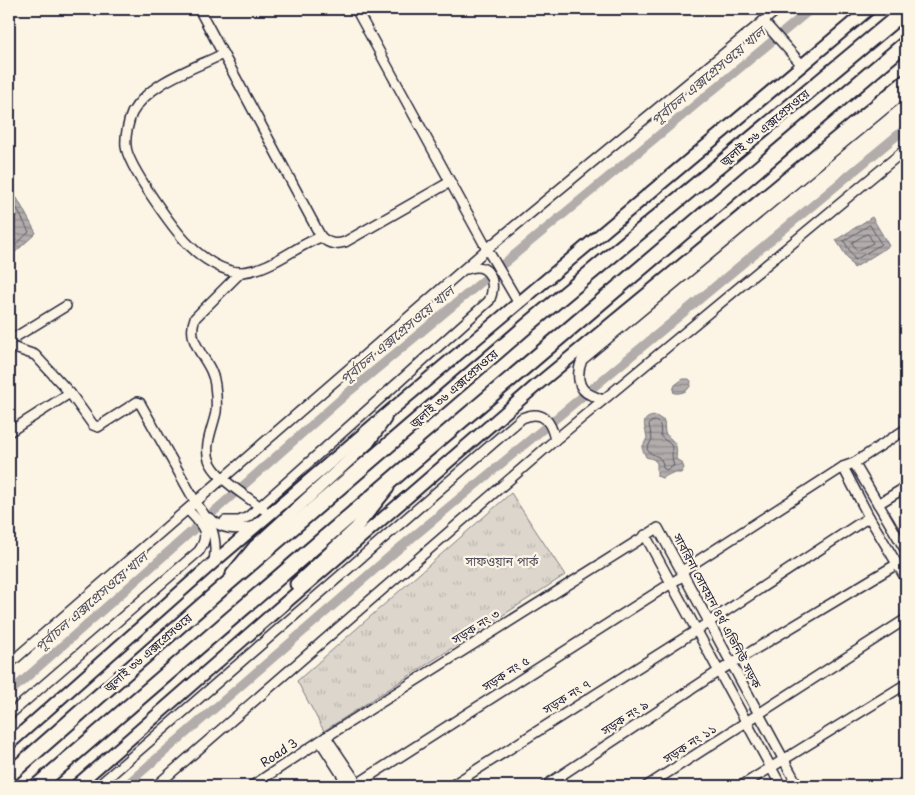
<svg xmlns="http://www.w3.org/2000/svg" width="915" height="795" font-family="'Playpen Sans','Noto Sans Bengali',sans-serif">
<defs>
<pattern id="grass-tufts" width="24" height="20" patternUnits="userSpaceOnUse" patternTransform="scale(1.25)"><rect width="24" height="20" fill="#dcd6cc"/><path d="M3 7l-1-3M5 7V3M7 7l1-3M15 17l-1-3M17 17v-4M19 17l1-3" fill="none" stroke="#bcb7b0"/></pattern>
<pattern id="water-rules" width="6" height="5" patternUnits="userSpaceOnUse" patternTransform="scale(1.25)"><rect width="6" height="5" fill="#b2adab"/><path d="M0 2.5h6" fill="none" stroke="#908c8c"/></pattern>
</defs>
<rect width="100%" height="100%" fill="#fcf5e5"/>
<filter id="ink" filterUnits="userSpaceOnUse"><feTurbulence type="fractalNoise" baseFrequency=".02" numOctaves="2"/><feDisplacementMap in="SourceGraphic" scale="10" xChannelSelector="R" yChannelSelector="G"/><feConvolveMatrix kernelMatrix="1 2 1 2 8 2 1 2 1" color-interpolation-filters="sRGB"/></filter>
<g filter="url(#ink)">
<path fill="url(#grass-tufts)" stroke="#7f7c84" d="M511 493 565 575 324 731 297 681Z"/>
<g fill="url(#water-rules)" stroke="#78757e">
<path d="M17 198 36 233 10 257 9 255V200Z"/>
<path d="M872 217 889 246 854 268 836 240Z"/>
<path d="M683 379H689L691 381C691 390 683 394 674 393L673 390 675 385Z"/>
<path d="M656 416 664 421 665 433C675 444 678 442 676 459L682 463 684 468 681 473H672L662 478 657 476V463L653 459 646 457 642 448 647 438C646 428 638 417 656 416Z"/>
</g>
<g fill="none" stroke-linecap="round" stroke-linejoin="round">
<g stroke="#5c5a68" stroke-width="1">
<path d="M9 205H15L29 232 9 251"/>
<path d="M870 225 881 244 855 260 844 241Z"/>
<path d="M867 234 869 235 873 243 857 251 852 243Z"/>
<path d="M656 421 660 425 661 436C663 440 668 441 671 445 673 448 671 459 674 466L666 470 663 468C663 453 652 458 647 449L652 439 649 425 651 422Z"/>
</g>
<g stroke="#b2adab" stroke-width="9">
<path d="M9 693 350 391 811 9"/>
<path d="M125 786 396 551 906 128"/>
</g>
<g stroke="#22223b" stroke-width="12">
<g id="minor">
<path d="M199 9 321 237C329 244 335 245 345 242L450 182"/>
<path d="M356 9 487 249 518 302"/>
<path d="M763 21 802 65"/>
<path d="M223 54C193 69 149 82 132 113 128 122 125 137 126 146 127 165 174 230 189 245 201 257 223 273 242 272 271 270 295 246 321 237"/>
<path d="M241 272 195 318C184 345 213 360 215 385 216 393 217 403 216 412 213 428 202 448 211 464 220 481 248 497 263 509"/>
<path d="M9 341 66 306"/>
<path d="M9 346 35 355 70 393 93 425 98 427 137 402 140 403 196 503C211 523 218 536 214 562"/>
<path d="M602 400C599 398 595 397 591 395 576 389 577 372 582 360L906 91"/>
<path d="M9 432 70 393"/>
<path d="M854 463 906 551"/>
<path d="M843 467 869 517 906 579"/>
<path d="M878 504 906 487"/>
<path d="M209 518C224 530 235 531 254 526"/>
<path d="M225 521H239L248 517 489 301C498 283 489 260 467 269"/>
<path d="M645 535 781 786"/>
<path d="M682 571 843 467 854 463 906 429"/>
<path d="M9 664 487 249 778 9"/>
<path d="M9 715 199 551C212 532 201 524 188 510"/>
<path d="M326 737 359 786"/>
<path d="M320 741 349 786"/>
<path d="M98 786 522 418C543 409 551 421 555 440"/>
<path d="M156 786 555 440 906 149"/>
<path d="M252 786 326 737 658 528 798 786"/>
<path d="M354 786 684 575"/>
<path d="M451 786 697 630 869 517"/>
<path d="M545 786 719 671 897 564"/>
<path d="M647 786 906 619"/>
<path d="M741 786 906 684"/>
</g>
</g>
<g stroke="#22223b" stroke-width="15">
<g id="major">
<path d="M232 574 255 546 368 443 385 419"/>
<path d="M296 584 356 528 388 488"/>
<path d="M9 744 214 562 390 411 869 9"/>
<path d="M76 786 269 617 538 384 906 80"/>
</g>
</g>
<g stroke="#22223b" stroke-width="18">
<g id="highway">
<path d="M9 775 220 590 529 324 906 10"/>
<path d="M37 786 402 471 906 43"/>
</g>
</g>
<use href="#minor" stroke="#fcf5e5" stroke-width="9"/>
<use href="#major" stroke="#fcf5e5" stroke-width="11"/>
<use href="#highway" stroke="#fcf5e5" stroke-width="14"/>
</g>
</g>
<g text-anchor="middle" stroke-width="4.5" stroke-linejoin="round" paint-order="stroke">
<g font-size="12" fill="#22223b" stroke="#fcf5e5">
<text transform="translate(765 128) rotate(-40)" y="4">জুলাই ৩৬ এক্সপ্রেসওয়ে</text>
<text transform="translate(454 389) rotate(-41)" y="4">জুলাই ৩৬ এক্সপ্রেসওয়ে</text>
<text transform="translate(717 611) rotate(62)" y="4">সাবরিনা সোবহান ৪র্থ এভিনিউ সড়ক</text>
<text transform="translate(476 627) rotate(-32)" y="4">সড়ক নং ৩</text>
<text transform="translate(148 653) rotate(-41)" y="4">জুলাই ৩৬ এক্সপ্রেসওয়ে</text>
<text transform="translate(506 674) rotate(-33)" y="4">সড়ক নং ৫</text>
<text transform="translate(567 697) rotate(-32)" y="4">সড়ক নং ৭</text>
<text transform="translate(625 718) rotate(-33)" y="4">সড়ক নং ৯</text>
<text transform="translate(690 744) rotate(-33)" y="4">সড়ক নং ১১</text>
<text transform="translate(279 753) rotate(-33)" y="4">Road 3</text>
</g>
<g font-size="12" fill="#504f5f" stroke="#fcf5e5">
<text x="502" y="566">সাফওয়ান পার্ক</text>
</g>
<g font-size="14" font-style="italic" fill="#545362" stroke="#fcf5e5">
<text transform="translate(708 76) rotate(-40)" y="5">পূর্বাচল এক্সপ্রেসওয়ে খাল</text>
<text transform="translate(397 335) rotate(-40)" y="5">পূর্বাচল এক্সপ্রেসওয়ে খাল</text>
<text transform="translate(91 602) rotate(-41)" y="5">পূর্বাচল এক্সপ্রেসওয়ে খাল</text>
</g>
</g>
<rect width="915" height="795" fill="none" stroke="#fcf5e5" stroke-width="30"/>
<rect x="15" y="15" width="885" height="765" fill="none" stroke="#22223b" stroke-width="2" filter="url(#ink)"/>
</svg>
